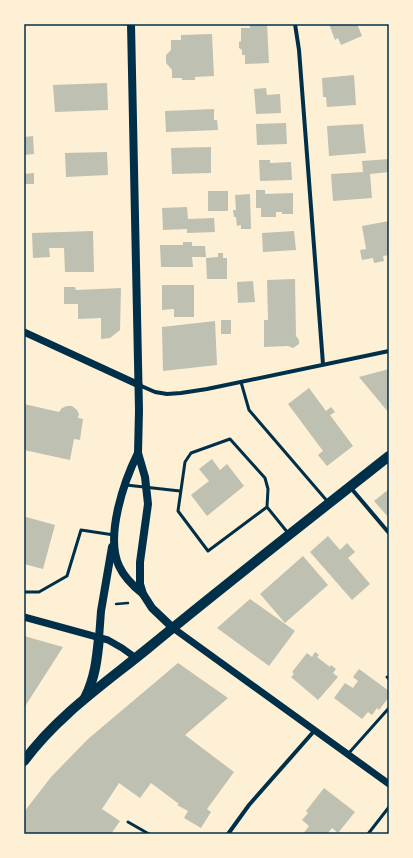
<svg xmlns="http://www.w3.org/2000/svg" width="413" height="858" font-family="'Nunito Sans',sans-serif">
<rect width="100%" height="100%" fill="#fdf0d5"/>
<g fill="#bec0b2">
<path d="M250 24H267L269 63 245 64V55H242V50L239 48V42L241 41V28H250Z"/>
<path d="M329 24H357L362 36 341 45 338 38 335 40Z"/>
<path d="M212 34 214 76 195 77V80H182V78H172V70L166 63V55L171 50V40H181V35Z"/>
<path d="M354 75 356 105 327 107 326 97H323L322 78Z"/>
<path d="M107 83 108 110 55 112 53 85Z"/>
<path d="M266 88 267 95 280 94 281 113 256 114 254 89Z"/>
<path d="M214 109V120H217L218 130 166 132 165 111Z"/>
<path d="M286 123 287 144 257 145 256 124Z"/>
<path d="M363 124 366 153 329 156 327 126Z"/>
<path d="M33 136 34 154 24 155V137Z"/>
<path d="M211 147V173L172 174 171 148Z"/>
<path d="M107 152 108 175 66 177 65 153Z"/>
<path d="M389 159V172L370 174 372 198 333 201 331 174 363 172 362 161Z"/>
<path d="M259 160H270V163L291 162 292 180 260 181Z"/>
<path d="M34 173V184H24V174Z"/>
<path d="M256 190H265V194L293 193V214H282V212H276V217H261V208H256Z"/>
<rect x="208" y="191" width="20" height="20"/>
<path d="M250 194 251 229H241V225L237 226 236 217H234L233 210H236L235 195Z"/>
<path d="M187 207 188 219 214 218 215 232 187 233V229L163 230 162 208Z"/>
<path d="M389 221V255L383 256 384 261 374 263 373 258 362 260 360 250 366 249 362 226Z"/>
<path d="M93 231 94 272H65L64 248H49L50 257 33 258 32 233Z"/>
<path d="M294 231 296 250 263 252 262 233Z"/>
<path d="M183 242H192V246H205L206 257H192L193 267H161L160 245H183Z"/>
<path d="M218 253H223V258H227V279H207L206 258 218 257Z"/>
<path d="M295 279 296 336 299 340V344L293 348 288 346 264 347V320H268L267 280Z"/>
<path d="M253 281 255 302 238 303 237 282Z"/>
<path d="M162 285H194V317H174V309L162 310Z"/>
<path d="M64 287H75L76 290 121 288 120 330 110 338 101 339V318L78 319V304H64Z"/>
<rect x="221" y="320" width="10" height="14"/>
<path d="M215 321 217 365 163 371 162 327Z"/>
<path d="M389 369V413L359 377Z"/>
<path d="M309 388 326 411 331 407 335 412 330 415 353 446 327 466 318 455 323 451 288 404Z"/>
<path d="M24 404 59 412 62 408 67 406H72L77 410 79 414 78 418 83 419 80 440 74 439 70 460 24 450Z"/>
<path d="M212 459 220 470 227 464 244 486 207 516 191 495 209 481 199 469Z"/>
<path d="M389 489V518L374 501Z"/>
<path d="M26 517 55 525 43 569 24 564V525Z"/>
<path d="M328 536 340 550 347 543 355 552 348 558 370 584 352 600 310 552Z"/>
<path d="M303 556 328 585 285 623 260 594Z"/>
<path d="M250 599 295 631 269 666 217 628Z"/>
<path d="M24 636 63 647 24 708Z"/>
<path d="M315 652 319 655 317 657 330 667 331 665 336 669 333 673 338 677 318 700 291 677 294 674 292 672 307 653 312 657Z"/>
<path d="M178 663 228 698 185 735 234 772 207 809 211 812 201 828 184 818 188 811 177 805 179 804 151 783 140 798 119 783 102 809 120 821 111 834H24V812L51 777 88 739Z"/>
<path d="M359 669 389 691V697L379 710 377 708 372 715 368 712 362 719 334 698 345 683 353 688 358 681 353 677Z"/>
<path d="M324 788 355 812 338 833 332 828 327 834H303L309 826 302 820 308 813 306 811Z"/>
</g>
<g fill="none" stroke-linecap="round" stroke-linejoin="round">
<path stroke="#003049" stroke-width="2.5" d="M116 604 128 603"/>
<g stroke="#003049" stroke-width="3">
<path d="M241 382 249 410 328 502"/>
<path d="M126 485 180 491"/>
<path d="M267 507 208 551 178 511 185 462 191 453 230 439 265 478 268 489 267 507 288 533"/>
<path d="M24 592H39L67 576 81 530 114 535"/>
<path d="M387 677 389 679"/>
<path d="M348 754 389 708"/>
<path d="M128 822 149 834"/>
<path d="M368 834 389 807"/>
</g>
<g stroke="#003049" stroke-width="4">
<path d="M295 24 299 50 323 364"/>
<path d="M139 385 155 392 167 394 181 393 207 389 389 351"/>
<path d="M350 487 389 533"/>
<path d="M228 834 249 805 315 730"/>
</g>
<g stroke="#003049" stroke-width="7">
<path d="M24 332 139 385"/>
<path d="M24 617 108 640 122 648 136 658"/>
<path d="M173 628 389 784"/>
</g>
<g stroke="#003049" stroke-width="8">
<path d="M131 24 139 410 138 453 145 477 148 504 140 562V584L143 594 152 608 173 628"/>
<path d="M138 453C124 481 105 536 119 566 124 577 133 586 143 594"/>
<path d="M99 638 101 611 112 547"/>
</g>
<g stroke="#003049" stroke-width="10">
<path d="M85 698C95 678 97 659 99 638"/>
<path d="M24 761C57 716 104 684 147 649 227 583 308 520 389 456"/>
</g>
</g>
<rect width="413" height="858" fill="none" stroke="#fdf0d5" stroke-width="50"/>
<rect x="25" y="25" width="363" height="808" fill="none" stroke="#003049" stroke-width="1.5"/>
</svg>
